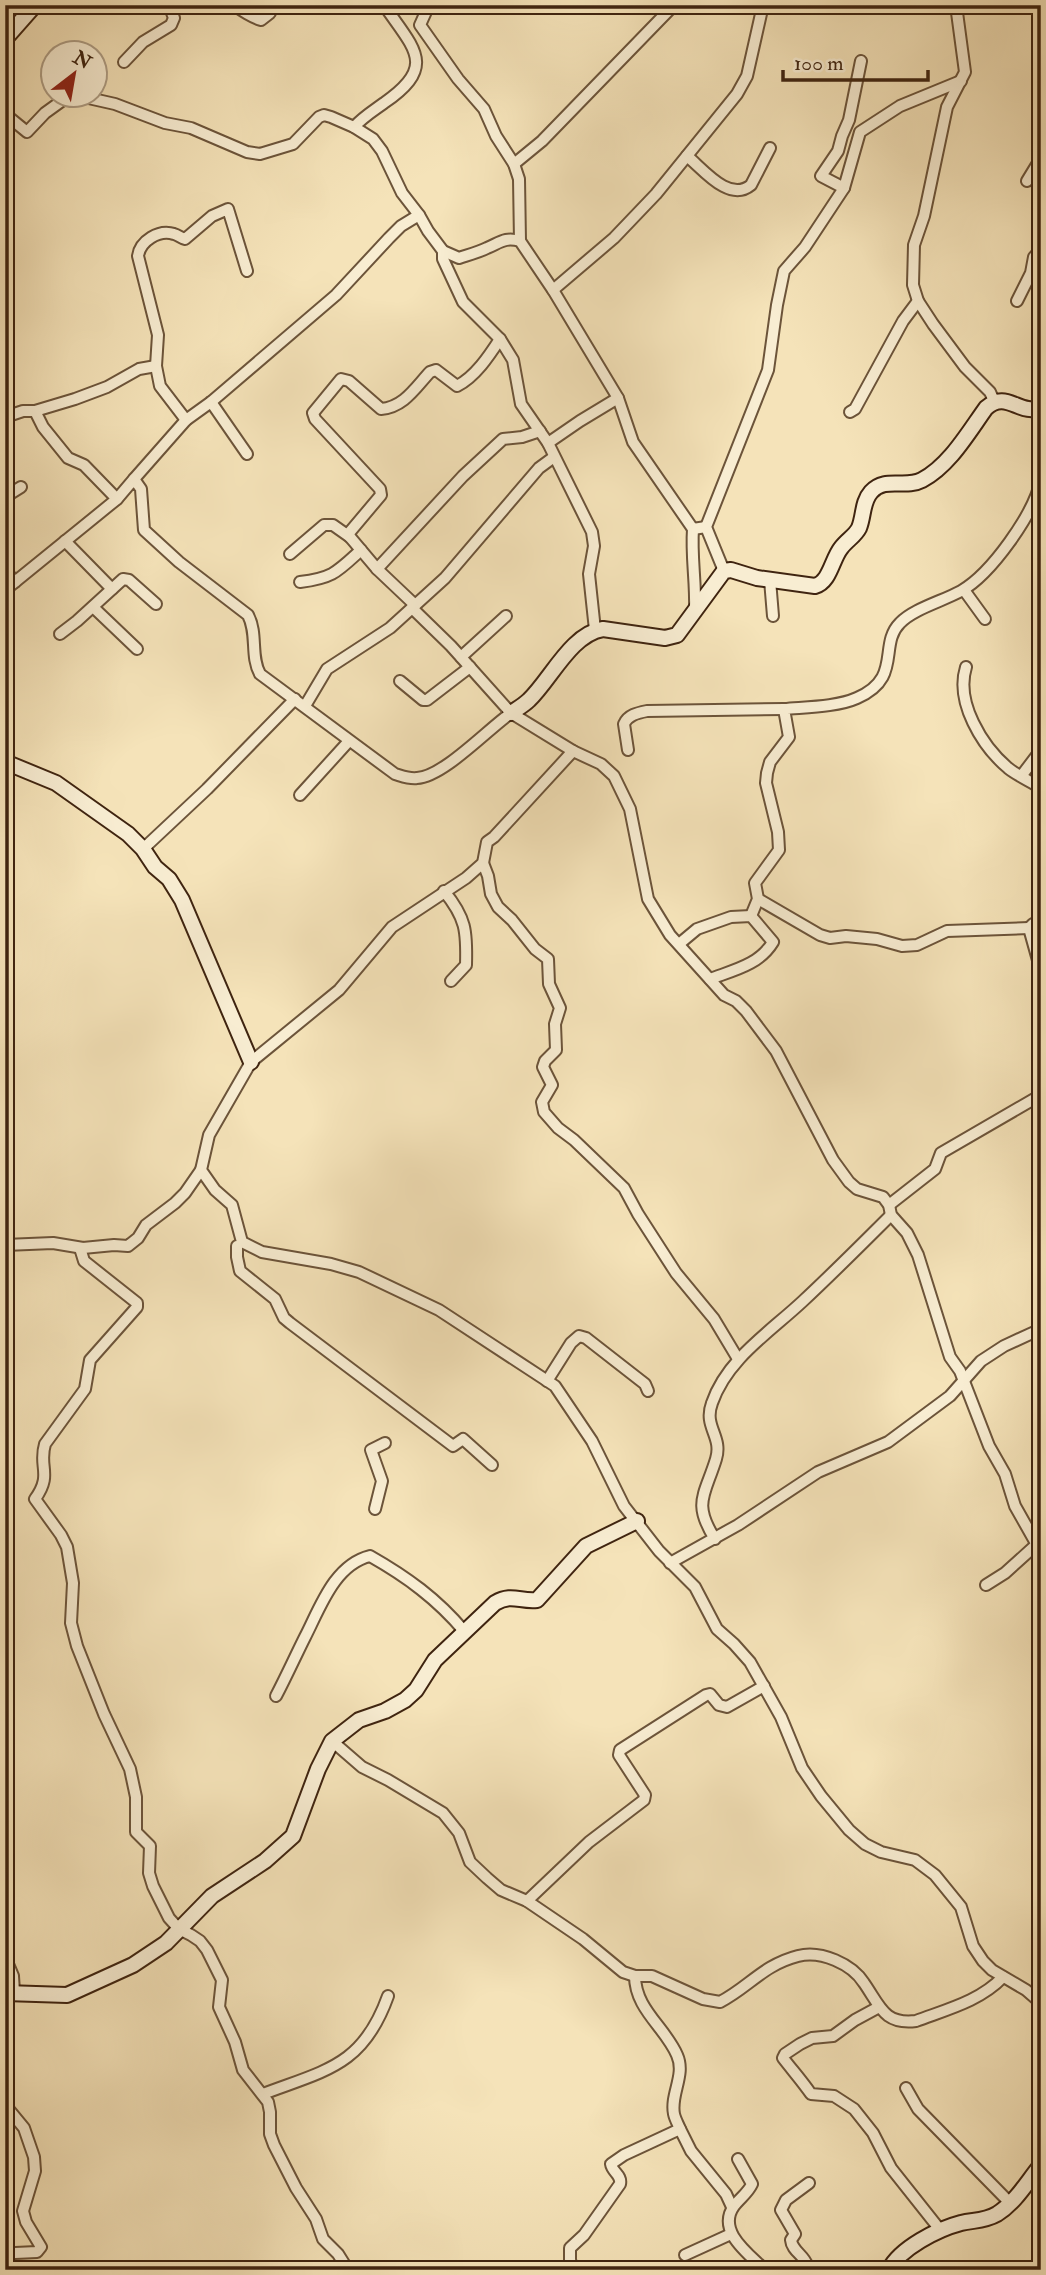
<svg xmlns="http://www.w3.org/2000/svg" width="1046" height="2275" font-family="'IM FELL Double Pica',serif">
<rect width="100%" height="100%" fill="#f5e3b9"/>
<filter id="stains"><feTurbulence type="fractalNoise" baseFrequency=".00286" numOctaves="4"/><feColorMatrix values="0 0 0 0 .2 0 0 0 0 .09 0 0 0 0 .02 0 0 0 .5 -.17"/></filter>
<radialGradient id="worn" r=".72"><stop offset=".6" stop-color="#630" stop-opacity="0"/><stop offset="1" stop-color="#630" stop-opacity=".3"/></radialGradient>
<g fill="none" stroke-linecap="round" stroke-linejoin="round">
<g stroke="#6c543a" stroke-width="14">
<g id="street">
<path d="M235 5C240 10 254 18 261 20L270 13"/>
<path d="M429 5 420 25 458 79 484 109 496 136 514 164 519 179 520 241"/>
<path d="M956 5 965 72 947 107 924 216 914 245 913 285 918 301 933 324 965 367 990 392 994 401"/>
<path d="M124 62 143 42 171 25 174 18 169 5"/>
<path d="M5 114 27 132 45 113 63 100 84 97 115 104 165 123 191 128 247 152 260 154 293 144 319 117 324 115 331 117 354 127 373 139 382 151 402 193 419 215 428 231 443 251 459 258C468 255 479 252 487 248 501 242 505 237 520 241L553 290 618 398 633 442 693 529 706 527"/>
<path d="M354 127C363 117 373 111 384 103 438 66 414 49 384 5"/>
<path d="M687 156C703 169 729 203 751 185L770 148"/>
<path d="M514 164 542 141 674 5"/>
<path d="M1027 181 1041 158"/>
<path d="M844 188 860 132 900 106 961 81"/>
<path d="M443 251V259L463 302 500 339 513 360 521 404 548 443 592 532 594 546 589 574 595 630"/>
<path d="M553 290 614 238 656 194 737 94 747 76 763 5"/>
<path d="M1017 301 1031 273 1034 257 1041 249"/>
<path d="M211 402 247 454"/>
<path d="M35 411 75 399 107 387 139 369 156 366"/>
<path d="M850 412 855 409 903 321 918 301"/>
<path d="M5 417 23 411H35L43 427 68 458 84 465 117 499"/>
<path d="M186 420 160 386 156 366 158 335 138 256C140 241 159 229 174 234 178 235 181 238 185 239L212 216 228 209 247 271"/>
<path d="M548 443 580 421 618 398"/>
<path d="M134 479 186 420 211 402 336 295 389 238 401 226 419 215"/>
<path d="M5 497 21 487"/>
<path d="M693 529C691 556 696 582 695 609"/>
<path d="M65 541 112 589"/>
<path d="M290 554 324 525H333L350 537"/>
<path d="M377 569 350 537 349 533 381 495 380 489 315 419 313 413 341 379 349 381 381 409C404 407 415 388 430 372L436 370 457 386C475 377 489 356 500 339"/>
<path d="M5 570 15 582"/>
<path d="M724 571 706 527 768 370 777 305 784 271 805 247 844 188 821 176 838 151 842 136 849 120 861 61"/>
<path d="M770 580 773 616"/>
<path d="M300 582C333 578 337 572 361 550"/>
<path d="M5 590 117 499 134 479 141 489 144 530 179 562 248 615C258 634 250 656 260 674L395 774C402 776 409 779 417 778 443 777 488 729 511 713"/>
<path d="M964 590 985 619"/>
<path d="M415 605 377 569 463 476 503 439 522 437 540 431"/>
<path d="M93 607 137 649"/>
<path d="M412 608 451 646 511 713 573 751 601 764 614 776 630 809 648 899 670 935 724 995 736 1001 746 1011 776 1051 833 1160 849 1182 857 1189 883 1197 889 1205 891 1215 907 1233 918 1255 950 1357 960 1371 989 1446 1005 1474 1015 1506 1041 1552"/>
<path d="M60 634 77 621 123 579 129 580 156 604"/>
<path d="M461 657 506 616"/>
<path d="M966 667C955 702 982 746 1008 768 1018 776 1030 781 1041 788"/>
<path d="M5 681 7 672"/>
<path d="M400 681 423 700H427L470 667"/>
<path d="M305 706 327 669 390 628 445 578 539 468 554 457"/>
<path d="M628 750 624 724C628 715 637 713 647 711L784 709"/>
<path d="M573 751 494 837 487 842 483 863 466 878 392 927 339 990 251 1062 209 1135 201 1170 215 1190 232 1205 242 1242 262 1252 331 1264 359 1272 439 1310 555 1386 592 1441 624 1506 659 1551 695 1587 717 1629 734 1644 750 1662 781 1717 802 1768 821 1796 849 1830 865 1844 881 1852 915 1860 935 1875 961 1907 973 1946 983 1961 992 1970 1026 1990 1041 2003"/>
<path d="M1022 775 1041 750"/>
<path d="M300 795 349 741"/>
<path d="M143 849 207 789 295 699"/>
<path d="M483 863 488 876 491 894 498 907 512 920 535 949 548 959 549 984 560 1008 555 1024 556 1050 545 1061 543 1067 552 1085 542 1102 544 1112 558 1128 574 1140 624 1188 638 1214 676 1273 714 1319 738 1359"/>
<path d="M444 891C466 918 467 931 466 965L451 981"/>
<path d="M758 899 820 935 830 938 846 936 877 939 902 946 917 945 947 931 1029 928"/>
<path d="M751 916 758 899 755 883 779 850 778 832 766 783 767 773 770 762 789 737 784 709C806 707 837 707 857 698 903 678 878 645 900 623 913 609 943 601 961 591 991 574 1034 514 1041 480"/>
<path d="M1041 924H1033L1029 928 1041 971"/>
<path d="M679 944 697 929 731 917 751 916 773 942C759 965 734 970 710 979"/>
<path d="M889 1205 935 1169 941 1153 1041 1095"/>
<path d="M5 1245 53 1243 83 1248 114 1245 128 1246 138 1238 146 1225 175 1203 185 1193 201 1170"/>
<path d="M237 1246V1257L240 1271 275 1299 284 1318 290 1323 453 1446 463 1439 492 1465"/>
<path d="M80 1248 84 1261 137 1303V1307L90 1360 85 1389 45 1444C38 1467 53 1474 35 1499L61 1535 67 1547 73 1583 71 1623 77 1646 104 1714 130 1769 136 1797V1832L150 1846 149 1873 153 1886 169 1918 179 1929 191 1935 200 1941 207 1950 222 1980 219 2007 235 2042 243 2070 268 2102 270 2112V2134L274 2145 296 2188 316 2219 323 2239 338 2254 348 2270"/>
<path d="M547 1381 571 1343 579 1336 586 1338 645 1384 648 1391"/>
<path d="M375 1509 382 1481 371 1450 385 1443"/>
<path d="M715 1539C692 1503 705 1495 716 1459 723 1436 703 1427 712 1403 727 1359 770 1332 803 1301 833 1273 862 1244 891 1215"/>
<path d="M670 1563 738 1525 818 1472 888 1442 950 1396 981 1361 1004 1346 1041 1329"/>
<path d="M986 1585 1005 1573 1036 1545"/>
<path d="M276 1696C286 1677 295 1657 305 1637 320 1608 334 1565 370 1556 407 1577 437 1599 464 1631"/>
<path d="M332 1741 362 1767 388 1780 443 1813 459 1833 470 1862 487 1878 501 1890 527 1901 583 1939 623 1972 635 1976H652L703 1999 720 2002C749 1987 763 1965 798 1956 821 1950 852 1964 864 1983 880 2006 884 2025 916 2021 948 2009 980 2001 1003 1977"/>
<path d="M527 1901 589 1842 644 1800 645 1795 619 1755 620 1750 706 1695 710 1694 719 1705 727 1707 764 1686"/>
<path d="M5 1957 13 1976 14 1992"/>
<path d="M635 1976C635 2009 665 2027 677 2055 686 2075 670 2094 674 2114 675 2119 678 2124 680 2129"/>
<path d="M879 2007 855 2020 833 2036 812 2038 800 2044 785 2054 783 2058C793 2071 802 2081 811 2094L834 2096 854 2109 873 2133 891 2168 941 2231"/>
<path d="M906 2088 918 2109 1011 2204"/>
<path d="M263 2094C326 2070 363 2066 388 1996"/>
<path d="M5 2105 24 2128 34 2157 35 2171 23 2211 26 2222 41 2247 37 2252 15 2253"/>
<path d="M738 2159 752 2184C748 2193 740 2198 734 2206 716 2231 749 2254 765 2270"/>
<path d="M685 2255 731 2234"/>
<path d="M573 2270 570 2260V2248L584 2235 620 2184C622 2175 612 2172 611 2164L624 2155 680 2129 691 2151 726 2194 732 2207"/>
<path d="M802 2270 807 2265C804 2255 792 2251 791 2240L795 2234 781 2210 786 2200 809 2183"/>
</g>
</g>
<g stroke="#3f2410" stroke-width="18">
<g id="secondary">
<path d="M5 39 35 5"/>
<path d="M511 713C517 709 524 705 529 700 551 679 571 634 603 629L665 638 677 635 724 571 731 570 757 578 815 586C830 582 832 559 841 548 847 540 855 536 859 528 864 516 862 502 871 492 885 476 905 489 922 480 949 466 968 433 986 408 1007 389 1020 417 1041 407"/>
<path d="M5 762 56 783 128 834 143 849 155 867 169 879 182 900 251 1062"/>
<path d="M5 1993 67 1995 133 1965 166 1943 212 1896 265 1861 293 1836 318 1769 332 1741 359 1720 385 1711 405 1700 416 1690 435 1660 495 1603C512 1593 520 1602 537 1600L586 1546 637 1521"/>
<path d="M889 2270C900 2248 938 2229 961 2223 974 2220 985 2221 997 2214 1016 2202 1027 2182 1041 2165"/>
</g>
</g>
<use href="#street" stroke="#f8edd2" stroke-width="10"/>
<use href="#secondary" stroke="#f8edd2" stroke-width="14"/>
</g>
<rect width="1046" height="2275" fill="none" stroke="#f5e3b9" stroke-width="28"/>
<rect x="7" y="7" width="1032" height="2261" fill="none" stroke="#3f2410" stroke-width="3.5"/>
<rect x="14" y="14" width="1018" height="2247" fill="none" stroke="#3f2410" stroke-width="2"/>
<g transform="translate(74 74) rotate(31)"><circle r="33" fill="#f8edd2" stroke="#ae9d84" stroke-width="2"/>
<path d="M0-5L12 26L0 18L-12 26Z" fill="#8f2418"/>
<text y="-10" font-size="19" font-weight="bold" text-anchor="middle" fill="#3f2410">N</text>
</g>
<path d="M783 70v10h145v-10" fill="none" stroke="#3f2410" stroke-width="3.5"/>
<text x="794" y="70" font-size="21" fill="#3f2410" stroke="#f8edd2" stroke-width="5" paint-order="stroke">100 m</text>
<rect width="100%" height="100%" filter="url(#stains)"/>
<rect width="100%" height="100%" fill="url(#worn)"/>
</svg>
